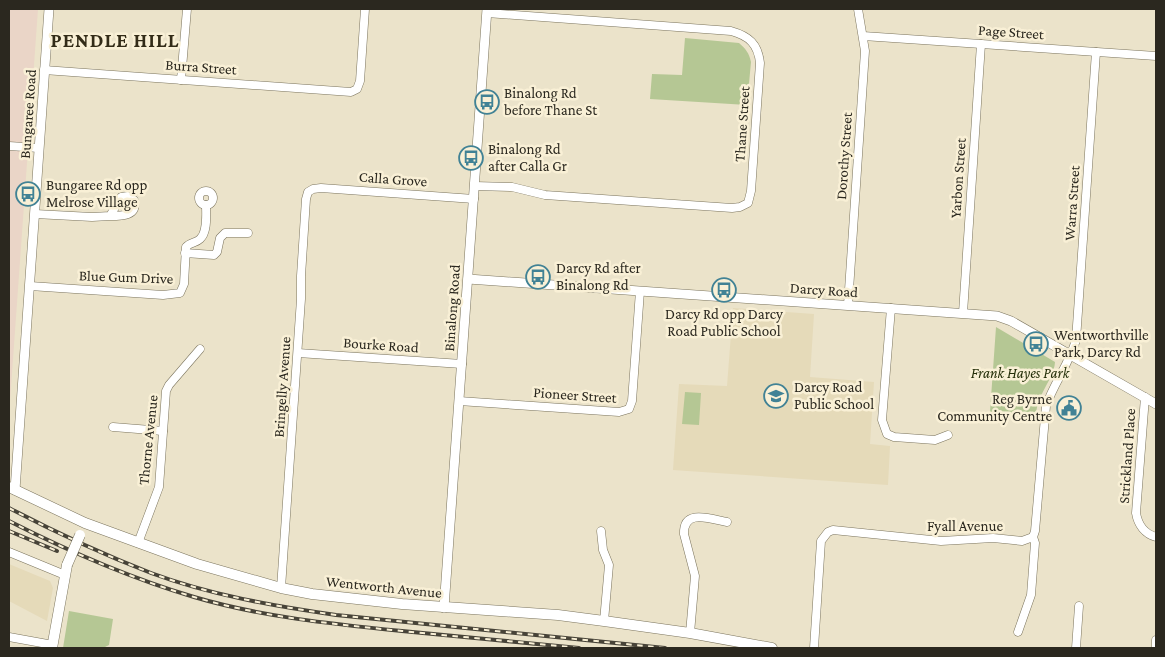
<svg xmlns="http://www.w3.org/2000/svg" width="1165" height="657" font-family="'Crimson Pro',serif">
<rect width="100%" height="100%" fill="#ebe3ca"/>
<g fill="#e5dab9">
<path d="M733 308 814 314 810 377 874 382 870 444 890 446 888 485 673 470 679 384 727 386Z"/>
<path d="M9 564 50 581 53 588 47 621 9 601Z"/>
</g>
<path fill="#ead5c7" d="M9 9H38L9 415Z"/>
<g fill="#b5c794">
<path d="M685 38 739 43C746 49 749 53 751 62L747 105 650 99 652 74 682 75Z"/>
<path d="M996 327 1055 362C1054 379 1037 394 1036 415L990 412Z"/>
<path d="M685 392 701 393 699 425 682 424Z"/>
<path d="M69 611 113 619 109 645 103 648H63Z"/>
</g>
<g fill="none" stroke-linecap="round" stroke-linejoin="round">
<g stroke="#7b745d" stroke-width="9">
<g id="minor">
<path d="M863 36 1156 56"/>
<path d="M44 70 351 92 357 89 360 81 365 9"/>
<path d="M181 80 187 9"/>
<path d="M9 146 39 148"/>
<path d="M475 186 512 187 545 195 732 208 740 207 748 203 751 191 760 63C758 44 749 36 731 31L487 13"/>
<circle cx="206" cy="198" r="7"/>
<path d="M35 214 92 217 110 216 121 197 128 196 134 200C138 216 122 216 110 216"/>
<path d="M185 253 214 255 217 252 220 238 225 233H248"/>
<path d="M30 286 163 295 180 293 184 284 186 247C190 242 196 243 200 239 208 232 206 214 206 205"/>
<path d="M848 305 865 51 858 9"/>
<path d="M891 308 882 420 887 434 894 437 935 440 948 435"/>
<path d="M963 313 981 44"/>
<path d="M298 353 462 364"/>
<path d="M1145 397 1136 513C1138 525 1145 534 1156 537"/>
<path d="M459 401 619 412 629 409 632 401 640 291"/>
<path d="M113 427 163 431"/>
<path d="M601 531 603 550 609 565 604 621"/>
<path d="M138 543 159 487 166 391 169 385 200 349"/>
<path d="M9 552 65 575"/>
<path d="M281 588 301 299V276L306 199 308 192 313 189 321 188 474 199"/>
<path d="M1018 632 1031 595 1035 543 1033 537"/>
<path d="M690 633 695 576 684 534C683 508 711 519 727 522"/>
<path d="M9 637 53 645"/>
<path d="M814 648 821 541 828 532 833 530 941 541 993 538 1022 541 1033 537 1035 531 1046 406C1054 383 1069 364 1076 340L1096 52"/>
<path d="M1076 648 1079 606"/>
<path d="M1156 648V640"/>
</g>
</g>
<g stroke="#7b745d" stroke-width="10">
<g id="tertiary">
<path d="M468 279 997 316 1011 321 1156 404"/>
<path d="M15 490 49 9"/>
<path d="M444 608 487 9"/>
</g>
</g>
<g stroke="#7b745d" stroke-width="11">
<g id="secondary">
<path d="M9 487 85 523 197 564 281 588 312 594 402 604 558 615 604 621 690 633 772 648"/>
<path d="M52 648 67 565"/>
</g>
</g>
<use href="#minor" stroke="#fff" stroke-width="8"/>
<use href="#tertiary" stroke="#fff" stroke-width="9"/>
<use href="#secondary" stroke="#fff" stroke-width="10"/>
<g stroke="#474338" stroke-width="4">
<g id="rail">
<path d="M9 508C55 532 102 554 151 573 210 595 274 606 336 615L665 648"/>
<path d="M9 521C68 551 130 578 194 597 262 617 332 624 402 631 461 637 520 642 579 648"/>
<path d="M9 531 57 551"/>
</g>
</g>
<use href="#rail" stroke="#f9f0d6" stroke-width="2" stroke-dasharray="5.5" stroke-linecap="butt"/>
<g stroke="#7b745d" stroke-width="11" stroke-linecap="butt">
<path id="secondary-bridge" d="M67 565 80 535"/>
</g>
<use href="#secondary-bridge" stroke="#fff" stroke-width="10"/>
</g>
<defs>
<g id="bus-ring" transform="scale(1.25)"><circle r="9.5" fill="#f9f0d6" stroke="#418295" stroke-width="1.5"/><path d="M-5-6H5V4H4V6H2V4H-2V6H-4V4H-5ZM-3.5-4V0h7V-4ZM-3.5 1.2v1.5H-2V1.2ZM2 1.2v1.5H3.5V1.2Z" fill="#418295"/></g>
<g id="school-ring" transform="scale(1.25)"><circle r="9.5" fill="#f9f0d6" stroke="#418295" stroke-width="1.5"/><path d="M0-5L7-2L0 1L-7-2ZM-4 1L0 2.5L4 1V4Q0 6-4 4Z" fill="#418295"/></g>
<g id="civic-ring" transform="scale(1.25)"><circle r="9.5" fill="#f9f0d6" stroke="#418295" stroke-width="1.5"/><path d="M-.6-6.5H3V-4.5H.6V-3L4-1V1h2V6H-6V1h2V-1L-.6-3ZM-1.2 2.5V6h2.4V2.5Z" fill="#418295"/></g>
</defs>
<g fill-rule="evenodd">
<use href="#bus-ring" x="487" y="102"/>
<use href="#bus-ring" x="471" y="158"/>
<use href="#bus-ring" x="28" y="194"/>
<use href="#bus-ring" x="538" y="277"/>
<use href="#bus-ring" x="724" y="290"/>
<use href="#bus-ring" x="1036" y="344"/>
<use href="#school-ring" x="776" y="396"/>
<use href="#civic-ring" x="1069" y="408"/>
</g>
<g text-anchor="middle" stroke-width="5" stroke-linejoin="round" paint-order="stroke">
<g font-size="15" fill="#2b281f" stroke="#f9f0d6">
<text transform="translate(1011 32) rotate(4)" y="5">Page Street</text>
<text transform="translate(201 67) rotate(4)" y="5">Burra Street</text>
<text transform="translate(28 114) rotate(-86)" y="5">Bungaree Road</text>
<text transform="translate(742 124) rotate(-86)" y="5">Thane Street</text>
<text transform="translate(844 156) rotate(-86)" y="5">Dorothy Street</text>
<text transform="translate(958 178) rotate(-86)" y="5">Yarbon Street</text>
<text transform="translate(393 179) rotate(4)" y="5">Calla Grove</text>
<text transform="translate(1072 203) rotate(-86)" y="5">Warra Street</text>
<text transform="translate(126 277) rotate(2)" y="5">Blue Gum Drive</text>
<text transform="translate(824 290) rotate(4)" y="5">Darcy Road</text>
<text transform="translate(452 308) rotate(-86)" y="5">Binalong Road</text>
<text transform="translate(381 345) rotate(4)" y="5">Bourke Road</text>
<text transform="translate(282 387) rotate(-86)" y="5">Bringelly Avenue</text>
<text transform="translate(575 395) rotate(4)" y="5">Pioneer Street</text>
<text transform="translate(148 440) rotate(-84)" y="5">Thorne Avenue</text>
<text transform="translate(1127 456) rotate(-86)" y="5">Strickland Place</text>
<text x="965" y="531">Fyall Avenue</text>
<text transform="translate(384 587) rotate(6)" y="5">Wentworth Avenue</text>
</g>
<g font-size="15" fill="#2b281f" stroke="#f9f0d6" text-anchor="start">
<text x="504" y="98">Binalong Rd<tspan x="504" dy="17">before Thane St</tspan></text>
<text x="488" y="154">Binalong Rd<tspan x="488" dy="17">after Calla Gr</tspan></text>
<text x="46" y="190">Bungaree Rd opp<tspan x="46" dy="17">Melrose Village</tspan></text>
<text x="556" y="273">Darcy Rd after<tspan x="556" dy="17">Binalong Rd</tspan></text>
<text x="724" y="319" text-anchor="middle">Darcy Rd opp Darcy<tspan x="724" dy="17">Road Public School</tspan></text>
<text x="1054" y="340">Wentworthville<tspan x="1054" dy="17">Park, Darcy Rd</tspan></text>
<text x="794" y="392">Darcy Road<tspan x="794" dy="17">Public School</tspan></text>
<text x="1052" y="404" text-anchor="end">Reg Byrne<tspan x="1052" dy="17">Community Centre</tspan></text>
</g>
<g font-size="15" font-style="italic" fill="#242f09" stroke="#f9f0d6">
<text x="1020" y="378">Frank Hayes Park</text>
</g>
<g font-size="20" font-weight="bold" letter-spacing="1" fill="#332c18" stroke="#f9f0d6">
<text x="115" y="47">PENDLE HILL</text>
</g>
</g>
<rect width="1165" height="657" fill="none" stroke="#2b281f" stroke-width="20"/>
</svg>
